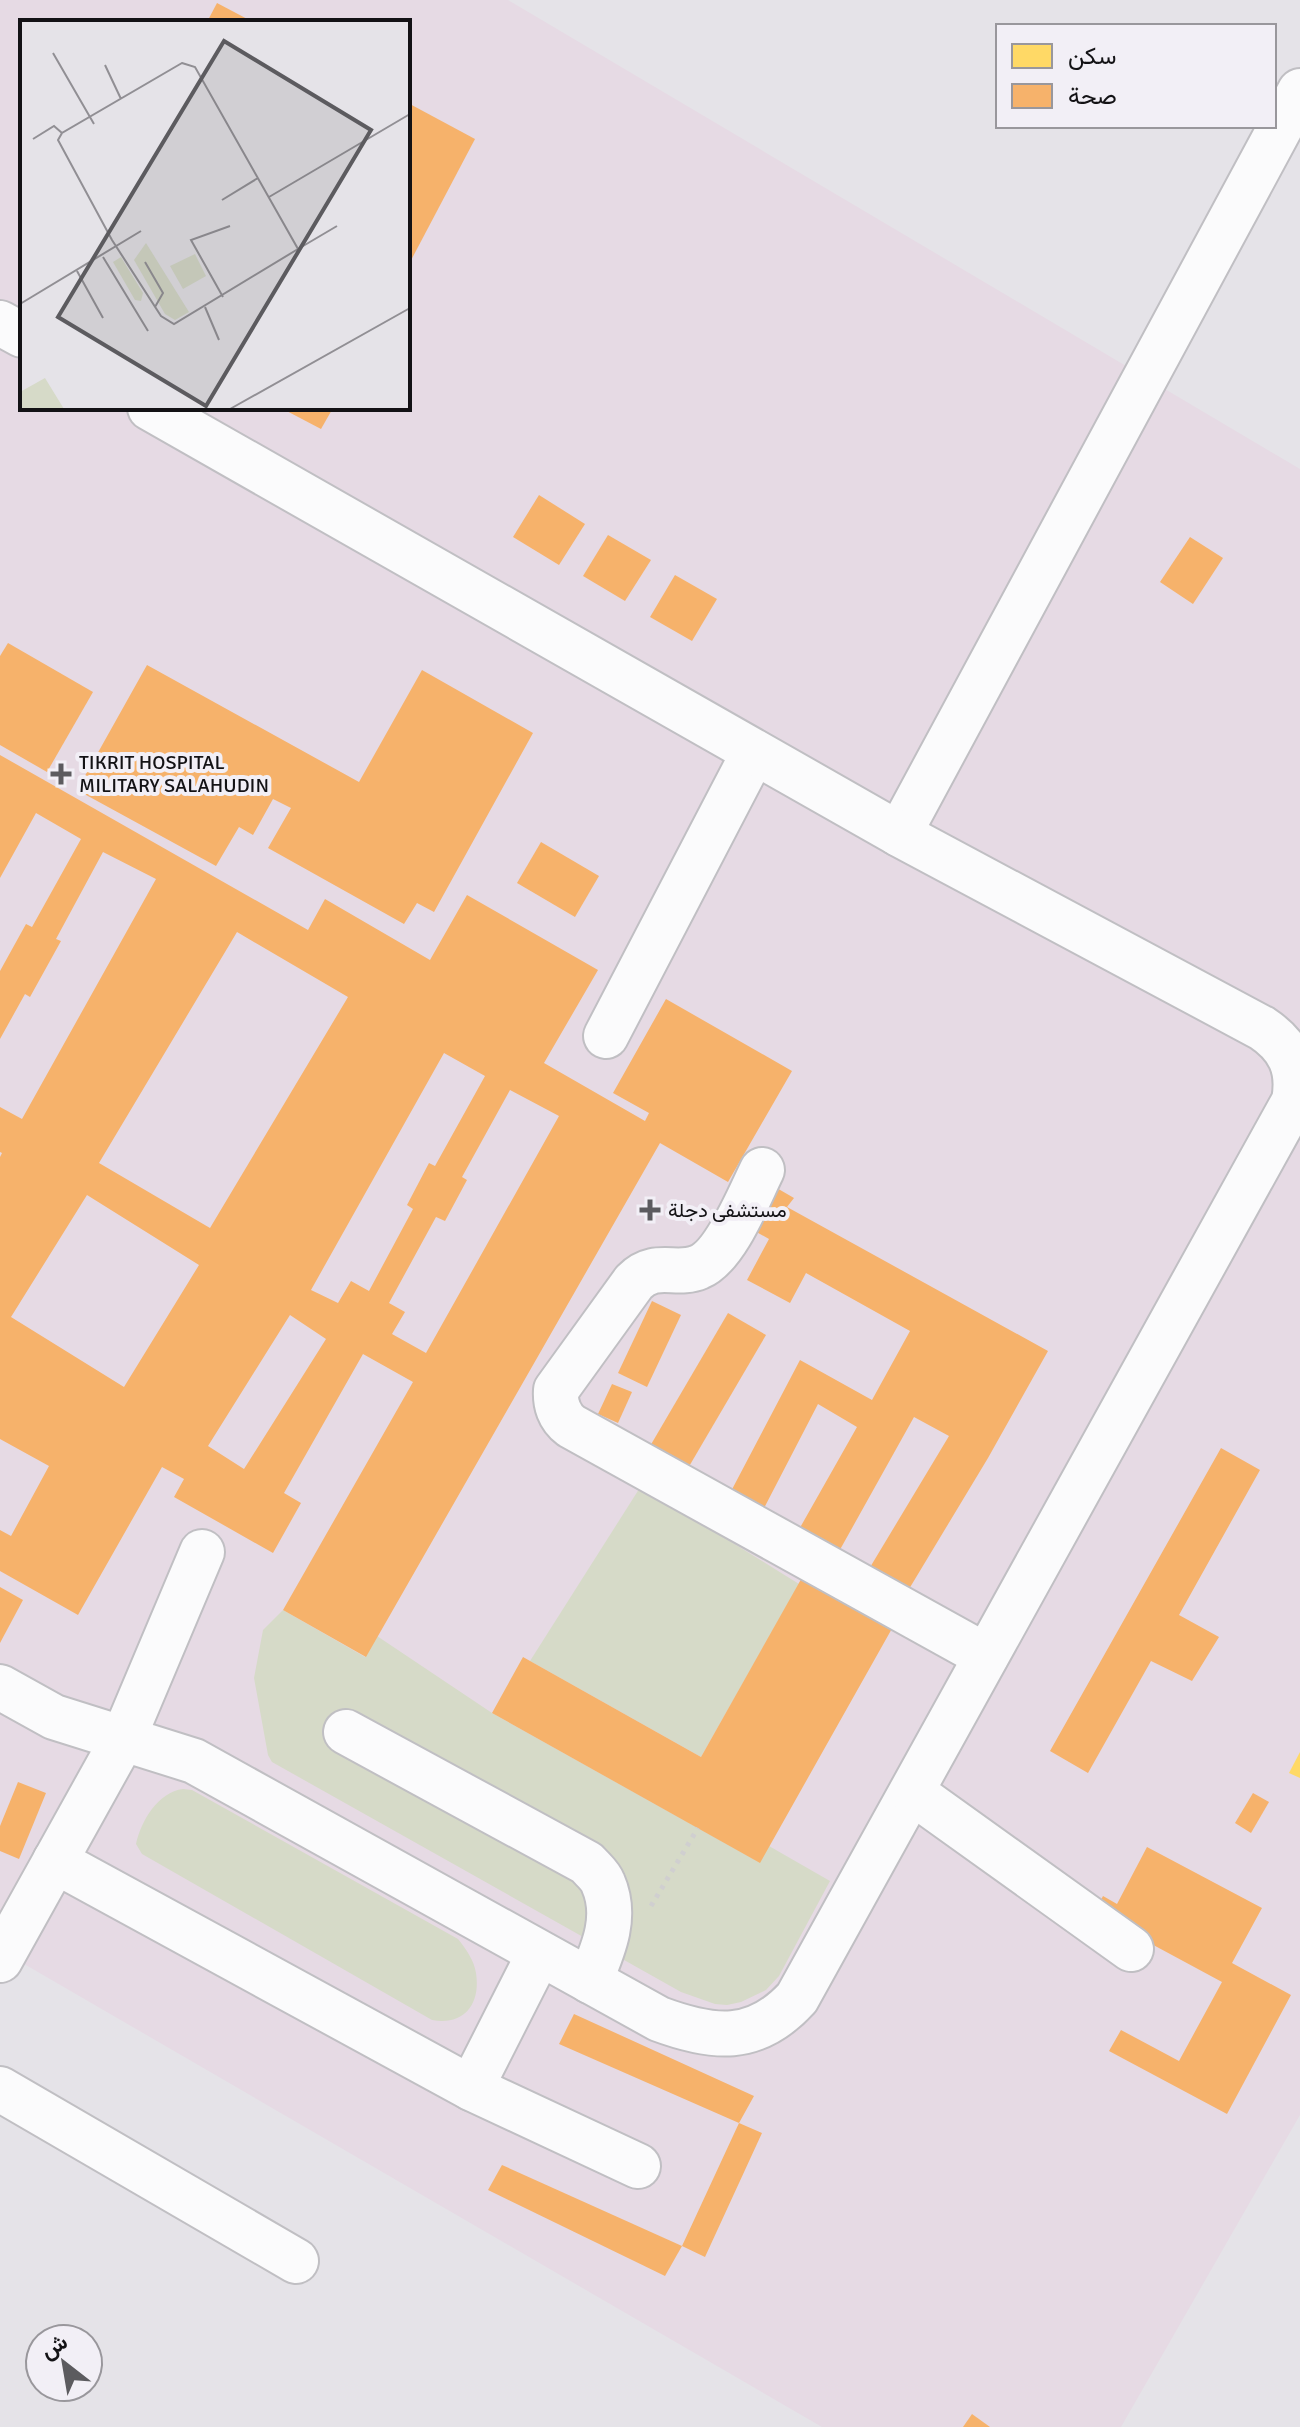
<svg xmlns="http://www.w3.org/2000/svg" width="1300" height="2427" font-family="Signika,Vazirmatn,sans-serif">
<rect width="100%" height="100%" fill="#e5e3e8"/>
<path fill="#e6dae4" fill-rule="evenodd" d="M0 0H508L1300 469V2115L1121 2427H822L0 1950ZM22 22H408V408H22Z"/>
<g fill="#d6dac8">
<path d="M641 1486 799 1584 701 1757 530 1661Z"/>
<path d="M283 1610 365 1657 377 1636 492 1713 759 1862 769 1846 830 1881 779 1976 766 1990 741 2002 727 2005 715 2004 681 1992 272 1762 268 1755 254 1678 263 1630Z"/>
<path d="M183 1789 192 1790 458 1939C466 1949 474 1960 476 1973 481 2005 463 2026 432 2020L142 1854 136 1844C141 1821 158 1792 183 1789Z"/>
</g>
<path fill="#ffd966" d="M1300 1752V1778L1289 1773Z"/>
<g fill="#f6b26b" fill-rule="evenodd">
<path d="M217 3 253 22H207Z"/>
<path d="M408 103 475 139 408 266Z"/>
<path d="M281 408H333L321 429Z"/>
<path d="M539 495 585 524 559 565 513 537Z"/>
<path d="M608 535 651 560 625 601 583 576Z"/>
<path d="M1190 537 1223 558 1193 604 1160 582Z"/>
<path d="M675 575 717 599 692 641 650 617Z"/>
<path d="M8 643 93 692 47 772 0 745V656Z"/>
<path d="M147 665 359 782 422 670 533 733 434 912 417 903 404 924 268 848 291 808 273 799 253 835 239 827 216 866 77 790Z"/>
<path d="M0 755 308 930 325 899 430 960 467 895 598 970 544 1063 645 1121 649 1113 613 1093 666 999 792 1071 728 1182 660 1143 366 1657 283 1610 413 1382 363 1354 284 1493 301 1503 273 1553 174 1497 184 1479 162 1467 78 1615 0 1571V1530L11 1536 49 1466 0 1439V1157L2 1153 0 1152V1107L22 1119 156 879 103 852 56 939 61 941 30 997 25 994 0 1039V971L26 924 32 927 81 839 36 813 0 878ZM237 932 348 997 210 1228 99 1163ZM444 1053 485 1076 435 1166 429 1163 407 1205 413 1209 369 1291 351 1281 338 1303 311 1290ZM510 1090 559 1116 426 1353 392 1334 405 1312 389 1303 436 1217 445 1221 467 1180 462 1177ZM87 1195 199 1265 124 1387 11 1317ZM290 1315 326 1339 244 1469 208 1446Z"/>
<path d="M541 842 599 876 575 917 517 883Z"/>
<path d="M775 1187 794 1198 787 1207 1048 1351 988 1458 903 1599 866 1574 949 1436 914 1417 837 1555 797 1533 857 1427 818 1404 761 1514 728 1497 800 1360 872 1400 910 1331 806 1273 790 1303 747 1280 769 1239 751 1229Z"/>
<path d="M652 1301 681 1315 647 1387 618 1373Z"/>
<path d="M728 1313 766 1335 684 1475 646 1453Z"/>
<path d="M612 1384 632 1392 618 1423 598 1414Z"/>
<path d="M1221 1448 1260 1470 1179 1615 1219 1637 1192 1681 1151 1661 1088 1773 1050 1751Z"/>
<path d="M804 1574 894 1625 760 1863 492 1713 523 1657 701 1757Z"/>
<path d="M0 1587 23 1600 0 1643Z"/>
<path d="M18 1782 46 1793 19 1859 0 1851V1826Z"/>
<path d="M1253 1793 1269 1802 1251 1833 1235 1823Z"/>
<path d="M1147 1847 1262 1908 1232 1963 1291 1995 1227 2114 1109 2051 1121 2030 1179 2061 1222 1982 1094 1913 1103 1896 1117 1904Z"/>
<path d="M574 2014 754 2096 739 2123 762 2133 705 2257 682 2246 739 2123 559 2044Z"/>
<path d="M502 2165 682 2246 665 2276 488 2190Z"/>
<path d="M972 2414 990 2427H963Z"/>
</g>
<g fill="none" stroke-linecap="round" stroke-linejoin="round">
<g stroke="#c0bfc3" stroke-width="48">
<g id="minor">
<path d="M0 323 22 335"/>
<path d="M899 834 1300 91"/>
<path d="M606 1036 754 752"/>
<path d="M762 1170C749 1196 726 1256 699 1267 676 1277 656 1260 634 1282L556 1390C555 1404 559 1417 571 1426L986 1656"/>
<path d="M0 1687 54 1717 194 1761 659 2019C713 2039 755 2044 797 1998L1294 1101C1300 1068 1289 1046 1262 1028L899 834 150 408"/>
<path d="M346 1732 587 1863C592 1869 600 1875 603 1883 618 1917 603 1950 590 1981"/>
<path d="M912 1792 1131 1949"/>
<path d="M55 1861 471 2088 638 2166"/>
<path d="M0 1960 123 1739 202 1552"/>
<path d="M471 2088 539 1954"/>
<path d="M0 2089 296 2261"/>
</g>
</g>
<path stroke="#d0cfd0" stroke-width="5" stroke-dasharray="4 6" stroke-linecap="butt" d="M651 1906 698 1828"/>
<use href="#minor" stroke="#fbfbfc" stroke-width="44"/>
</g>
<g fill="#5c5b5f" stroke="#f2eff6" stroke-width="3">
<path d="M57 762h8v8h8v8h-8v8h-8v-8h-8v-8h8z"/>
<path d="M646 1198h8v8h8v8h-8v8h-8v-8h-8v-8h8z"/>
</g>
<g text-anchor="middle" stroke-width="8" stroke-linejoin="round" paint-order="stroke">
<g font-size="20" fill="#131215" stroke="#f2eff6" text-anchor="start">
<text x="79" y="769">TIKRIT HOSPITAL<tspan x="79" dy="23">MILITARY SALAHUDIN</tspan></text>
<text x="668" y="1217">مستشفى دجلة</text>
</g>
</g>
<g transform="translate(20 20)">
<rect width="390" height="390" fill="#e5e3e8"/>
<path d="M126 223 169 292 155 300 145 294 114 240ZM175 234 186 256 163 269 150 246ZM101 237 123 273 121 281 115 280 93 242ZM25 358 44 389H0V372Z" fill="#d6dac8"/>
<path fill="none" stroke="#918f94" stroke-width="2" d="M33 33 74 104M162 43 175 47 278 229 154 304 141 296 92 220 38 120 42 113ZM85 45 101 79M13 119 34 106 42 113M249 177 390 94M202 180 238 158M278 229 317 206M83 237 128 311M125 242 143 273 135 287M57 251 83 298M203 277 171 220 210 206M0 284 121 211M185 287 199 320M210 389 390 288"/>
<path fill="#5c5b5f" fill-opacity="0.15" stroke="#5c5b5f" stroke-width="4" d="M204 21 351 110 186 386 38 297Z"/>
<rect width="390" height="390" fill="none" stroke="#131215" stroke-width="4"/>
</g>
<rect x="996" y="24" width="280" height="104" fill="#f2eff6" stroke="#99979c" stroke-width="2"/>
<rect x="1012" y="44" width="40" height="24" fill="#ffd966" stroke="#99979c" stroke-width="2"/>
<text x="1068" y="64" font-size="24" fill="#131215">سكن</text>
<rect x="1012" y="84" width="40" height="24" fill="#f6b26b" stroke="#99979c" stroke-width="2"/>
<text x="1068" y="104" font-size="24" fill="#131215">صحة</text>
<g transform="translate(64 2363) rotate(329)"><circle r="38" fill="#f2eff6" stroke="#99979c" stroke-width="2"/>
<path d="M0-6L14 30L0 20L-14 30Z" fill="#5c5b5f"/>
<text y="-12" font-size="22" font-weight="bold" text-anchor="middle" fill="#131215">ش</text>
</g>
</svg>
